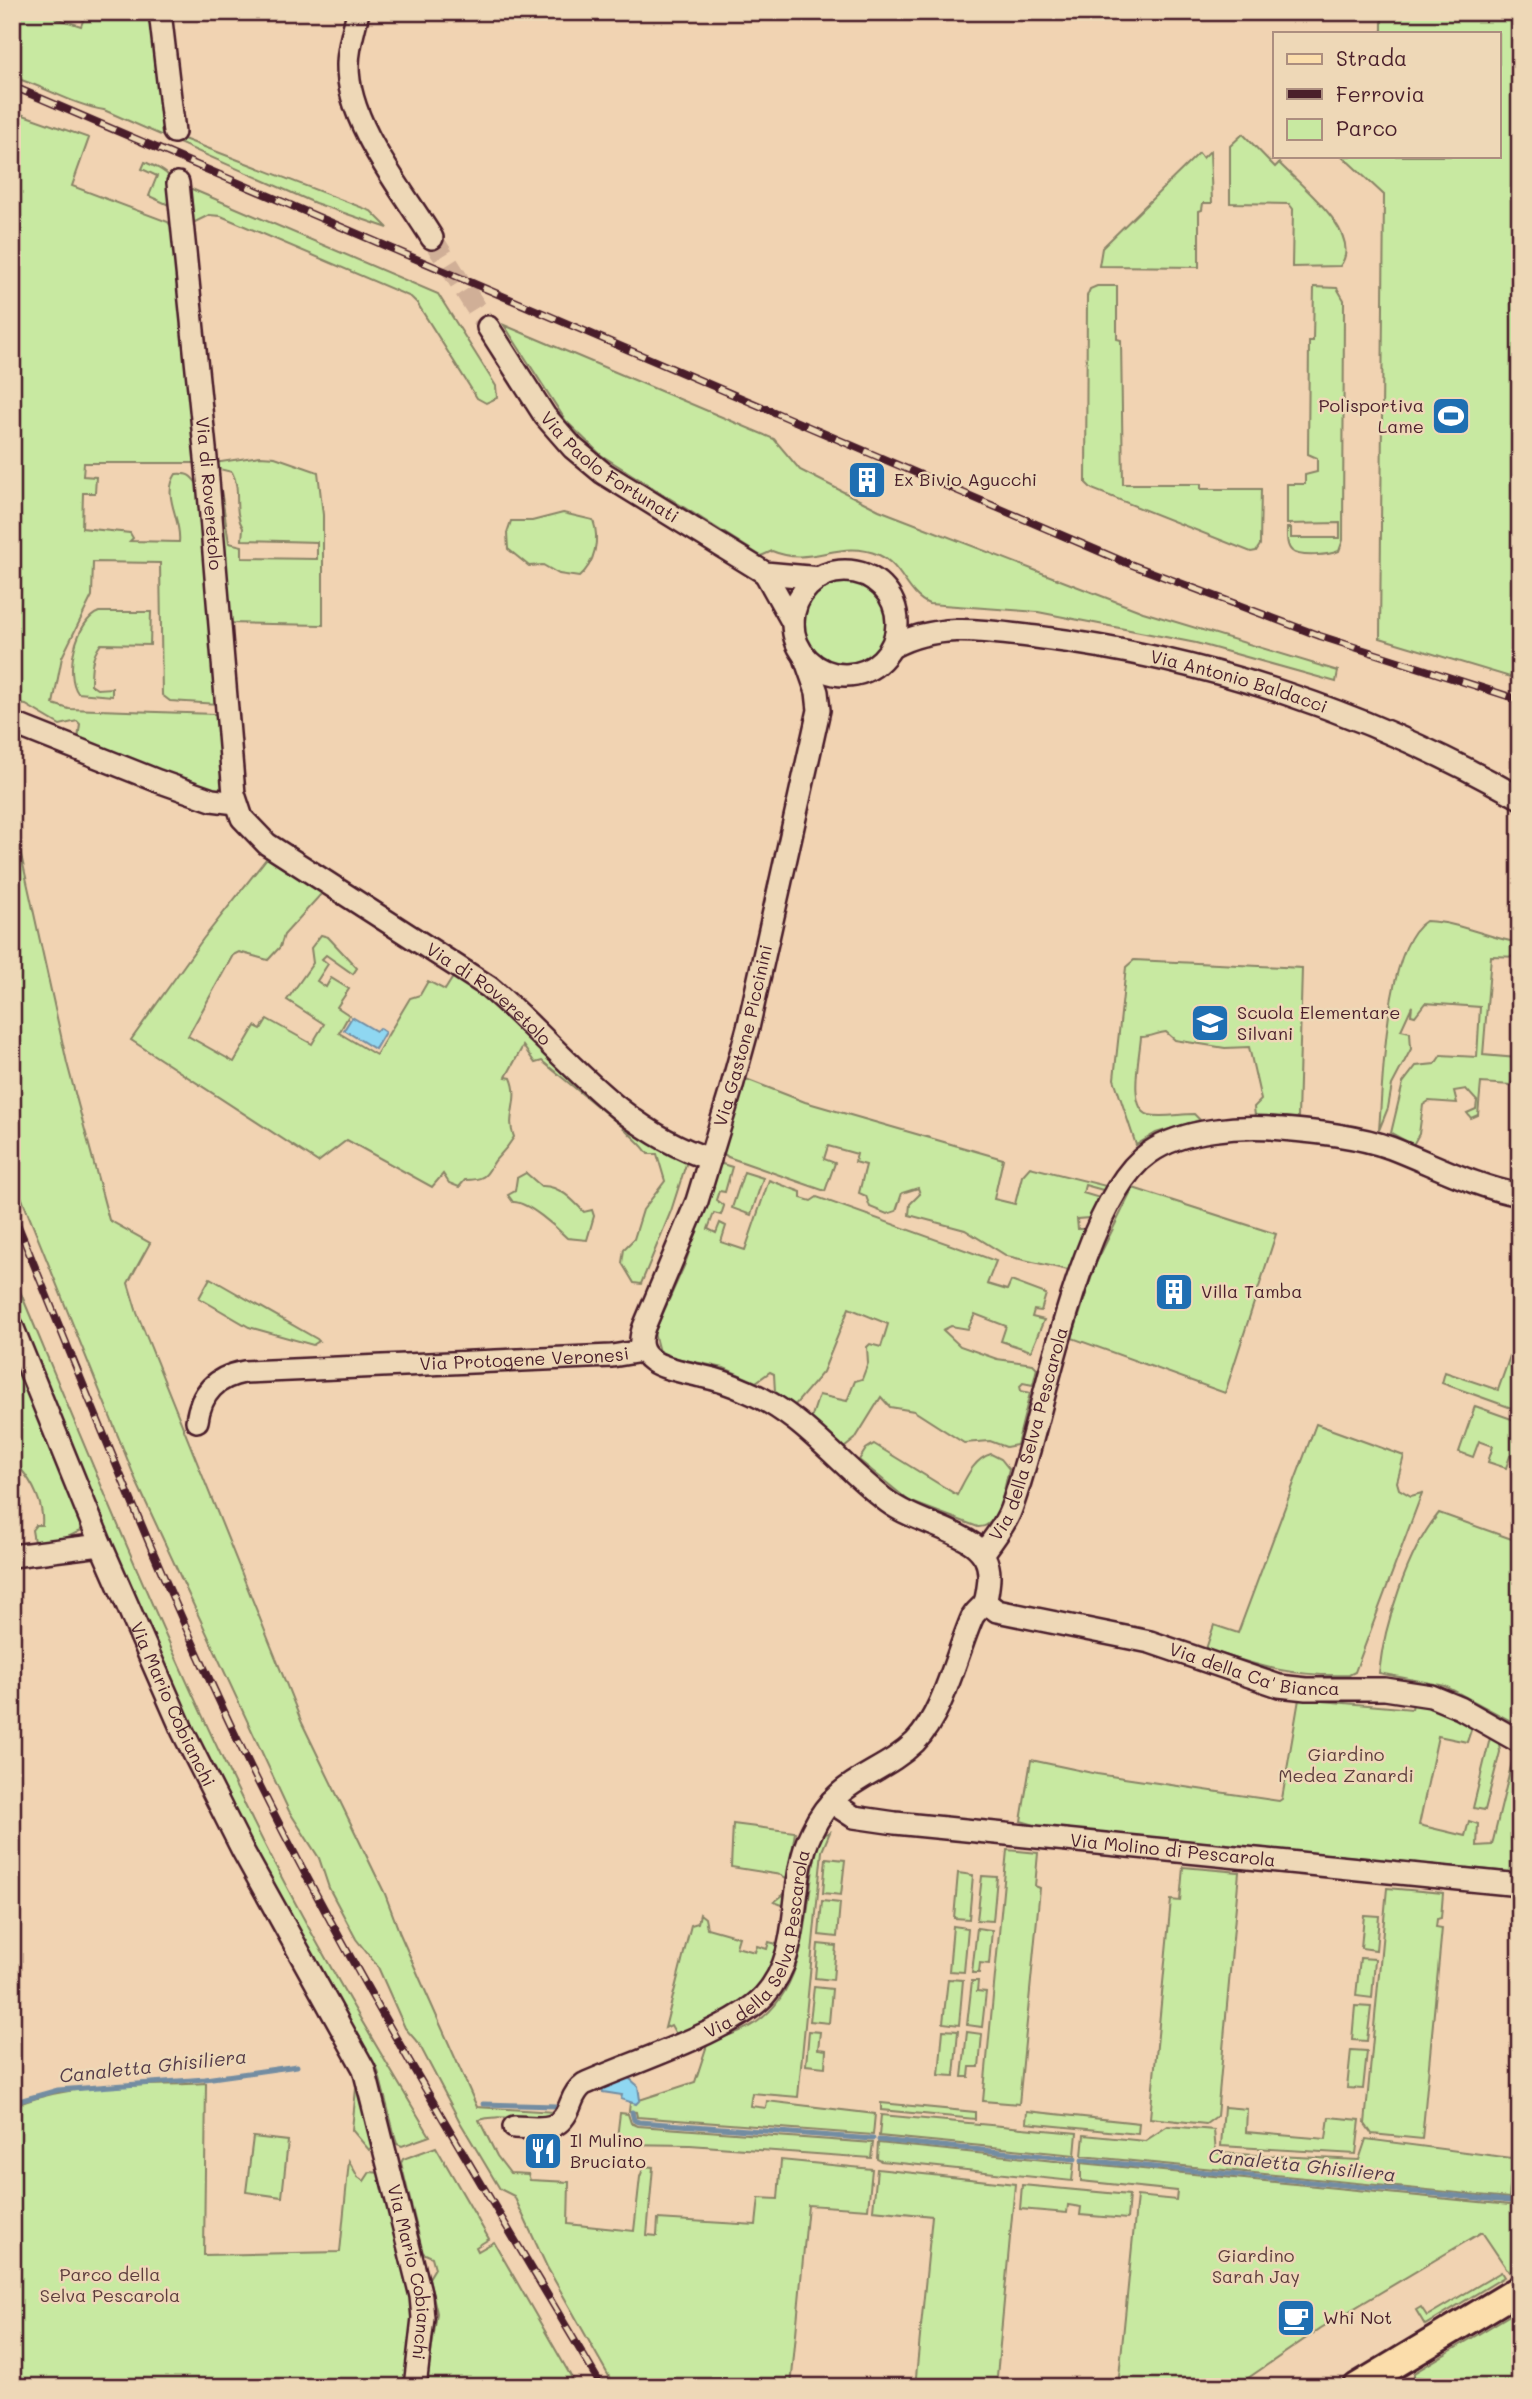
<svg xmlns="http://www.w3.org/2000/svg" width="1532" height="2399" font-family="Mali,sans-serif">
<rect width="100%" height="100%" fill="#f1d3b2"/>
<filter id="ink" filterUnits="userSpaceOnUse"><feTurbulence type="fractalNoise" baseFrequency=".0143" numOctaves="2"/><feDisplacementMap in="SourceGraphic" scale="14" xChannelSelector="R" yChannelSelector="G"/><feConvolveMatrix kernelMatrix="1 2 1 2 8 2 1 2 1" color-interpolation-filters="sRGB"/></filter>
<g filter="url(#ink)">
<g fill="#c8e9a1" stroke="#898466" stroke-width="2">
<path d="M12 12H55L56 18 81 26 84 18 70 12H153L168 133 371 211 388 228 315 203 104 110C73 105 44 86 12 77Z"/>
<path d="M1382 12H1520V680L1380 638 1384 195 1342 156H1499V33H1382Z"/>
<path d="M12 111 89 138 72 186 168 222 172 228 199 463H84L83 476 96 477 95 493H83L82 528 130 533 133 538 130 541 179 542C182 519 161 496 176 474 191 473 192 477 200 488L218 704 170 701 162 695 160 563 93 562 92 596 62 657 53 704 69 709 215 714 219 717 225 786 213 791 78 739 80 724 77 721 60 725 26 705 12 703Z"/>
<path d="M1243 134 1275 167 1279 163C1299 184 1365 234 1340 266L1292 267 1293 209 1289 204 1230 203V146Z"/>
<path d="M1210 151 1212 203H1203L1202 210 1199 211V267L1099 266 1102 248 1199 153 1203 158Z"/>
<path d="M145 162C174 175 173 175 171 206L149 196 157 176 142 169Z"/>
<path d="M187 187 438 294 496 386 497 398 486 403 477 398 417 303 411 297 221 216 209 215 191 224Z"/>
<path d="M1097 286H1117V339L1121 340 1123 484H1201V489H1261L1260 545 1256 551 1251 552 1092 489 1086 483 1087 296 1090 289Z"/>
<path d="M1314 287 1337 288 1344 300 1343 540 1339 551C1330 555 1300 558 1292 551 1286 546 1287 535 1287 528H1291V538H1340V523L1287 524V484H1305V475L1317 472V458L1308 454 1309 341H1313Z"/>
<path d="M504 325 774 439 800 470 879 510 1143 612 1338 671 1336 682 1196 643 1038 612 929 604C907 595 902 565 879 555 839 538 812 568 772 551L761 556 601 455 566 421Z"/>
<path d="M260 456 275 457 318 472 323 515V625L226 623 216 489 221 490 229 543 242 546V558L317 559V542L242 540 243 528C232 510 242 490 232 472L215 468 214 463Z"/>
<path d="M563 513 593 520C600 540 595 563 579 577L559 574 543 565 529 566 508 549 507 533 511 521H532Z"/>
<circle cx="845" cy="623" r="42"/>
<path d="M99 612H151L150 645 101 644C91 657 91 669 91 685L97 689 112 688V696L78 693C64 674 76 620 99 612Z"/>
<path d="M12 814 67 1063 109 1220 150 1243 128 1283 137 1313 302 1723 385 1894 400 1934 477 2107 555 2112C534 2126 503 2112 479 2120L497 2156 510 2173 528 2174 530 2180 569 2182 568 2224 634 2231 640 2177 644 2166 653 2167 647 2235 657 2236 658 2219 756 2225 759 2198 778 2199 781 2160 872 2169 868 2209 808 2205 791 2387H615L547 2267 514 2196 500 2189 460 2122 419 2044 405 2028 378 1967 356 1939 329 1888 319 1858 289 1811 137 1483 12 1174Z"/>
<path d="M270 854 323 892 284 935 280 947 268 960 239 952 233 955 188 1036 234 1062 255 1026 261 1029 267 1019 312 1044 324 1024 287 1000 313 963 311 948 321 935 328 937 357 968 353 974 326 955 322 959 328 964 317 981 326 987 331 978 349 989 337 1007 349 1015 339 1033 376 1055 410 998 420 995 428 981 445 990 455 974 473 986 635 1128 687 1161 671 1211 641 1284 634 1283 622 1263 624 1249 634 1239 643 1210 665 1181 657 1154H648C642 1144 634 1139 626 1130L542 1061 535 1063 523 1046 506 1077 511 1078C521 1100 505 1117 514 1137 509 1145 506 1149 500 1155 485 1169 493 1180 465 1180L459 1187 449 1183 443 1174 432 1187 347 1140 318 1162 131 1040 203 939Z"/>
<path d="M1426 921C1460 922 1487 938 1520 943V957L1491 956 1483 1055 1517 1058 1511 1085 1481 1083 1478 1115 1471 1118 1467 1113 1476 1109 1477 1101 1466 1089 1454 1091 1457 1103 1429 1101 1423 1105 1419 1134 1413 1145 1391 1133 1403 1083 1416 1066 1435 1064 1441 1055 1477 1057 1480 1007 1425 1003 1415 1016 1411 1015 1412 1006 1401 1030 1410 1032 1411 1049 1392 1085 1388 1108 1379 1130C1383 1083 1385 946 1426 921Z"/>
<path d="M1134 960 1302 968 1298 1118 1255 1116 1254 1107 1261 1100 1249 1047 1225 1048 1175 1040 1166 1032C1157 1033 1151 1037 1141 1037 1140 1054 1127 1109 1149 1115 1162 1118 1180 1114 1194 1114L1200 1120 1156 1133 1136 1145 1114 1079 1126 967Z"/>
<path d="M746 1079 805 1102 1003 1159 994 1199 1015 1204 1022 1176 1030 1167 1106 1186 1103 1190 1085 1185 1083 1193 1100 1198 1089 1218 1077 1219 1078 1229H1085L1068 1270 1007 1256 965 1230 909 1215 910 1204 920 1194 918 1188 902 1193 896 1211 887 1214 870 1207 866 1196 859 1193 866 1165 855 1162 857 1154 828 1146 824 1159 835 1163 825 1191 728 1157 723 1153Z"/>
<path d="M719 1163 732 1167 725 1192 719 1191 716 1200 724 1206 721 1215 714 1213 708 1229 716 1233 720 1223 726 1226 721 1242 745 1250 769 1180 801 1192V1198L811 1201 817 1197 996 1261 987 1284 1007 1290 1011 1281 1046 1294 1041 1311 1034 1310 1032 1317 1044 1320 1031 1351 1001 1341 1006 1326 975 1314 968 1329 951 1326 943 1330 960 1346 997 1359 1033 1364 1037 1368 1033 1385 1023 1383 1020 1386 1021 1391 1030 1393 1017 1445 1006 1447 990 1441 964 1443 914 1411 890 1407 881 1397 855 1439 844 1448 811 1419 819 1395 847 1401 855 1381 862 1379 868 1363 867 1347 870 1344 881 1347 888 1324 849 1308 823 1372 795 1405 775 1392 774 1374 770 1372 756 1382 724 1368 666 1356 659 1352 654 1333 685 1264Z"/>
<path d="M744 1172 763 1178 751 1215 732 1208Z"/>
<path d="M526 1173 541 1186C559 1185 573 1200 584 1212L592 1210 594 1216 587 1240 567 1238C557 1228 527 1201 513 1202L508 1195 515 1191 517 1178Z"/>
<path d="M1133 1188 1276 1234 1225 1393 1072 1338 1096 1263Z"/>
<path d="M12 1272C86 1449 158 1627 242 1799 298 1915 364 2026 430 2136L402 2146 397 2144 377 2067 373 2066 242 1831 154 1648 12 1306Z"/>
<path d="M210 1278 317 1339 319 1341 313 1345 249 1327 199 1298Z"/>
<path d="M1515 1342 1520 1343V1411L1442 1383 1445 1372 1498 1390Z"/>
<path d="M12 1352 80 1518V1531L62 1540 34 1542 32 1530 36 1525H42C44 1505 33 1483 20 1468H12Z"/>
<path d="M1475 1406 1520 1422V1460L1510 1456 1506 1468 1488 1462 1493 1446 1479 1441 1473 1457 1459 1452Z"/>
<path d="M1316 1424 1404 1456 1397 1482 1399 1489 1411 1496 1422 1493 1355 1672 1349 1675C1294 1677 1257 1666 1206 1649L1214 1625 1238 1633Z"/>
<path d="M874 1444 957 1495C965 1480 973 1459 991 1454L1001 1459 1009 1469C1004 1486 1001 1528 978 1527L909 1501 859 1460 866 1449Z"/>
<path d="M1439 1513 1520 1542V1726L1445 1686 1379 1673C1384 1625 1408 1550 1439 1513Z"/>
<path d="M1299 1699 1412 1709 1413 1703C1435 1704 1454 1716 1472 1727L1467 1742 1438 1736 1419 1825 1465 1836 1469 1821 1478 1824 1477 1846 1492 1845 1513 1758 1520 1763V1873L1038 1826 1021 1821 1031 1760 1097 1774 1279 1801 1282 1799Z"/>
<path d="M1490 1738 1499 1743 1500 1752 1485 1810 1473 1808Z"/>
<path d="M733 1824 795 1832 788 1879 781 1875 731 1867Z"/>
<path d="M830 1832 822 1851 798 2097 752 2093 750 2106 766 2108 767 2101 875 2114 873 2135 637 2117 636 2112 629 2111 630 2103 695 2082 708 2042C725 2036 741 2033 757 2022 811 1984 804 1904 817 1847L823 1835Z"/>
<path d="M1007 1850 1038 1853 1035 1886 1040 1888 1019 2104 983 2101Z"/>
<path d="M826 1858 845 1860 841 1895 823 1893Z"/>
<path d="M1183 1867 1239 1872 1217 2116 1206 2124 1150 2118 1171 1900 1180 1901Z"/>
<path d="M958 1873 973 1875 969 1919 954 1918Z"/>
<path d="M982 1876 997 1877 993 1921 977 1920Z"/>
<path d="M1387 1888 1443 1893 1441 1918 1437 1919 1436 1927 1442 1928 1422 2139 1372 2134 1365 2124Z"/>
<path d="M787 1892C794 1980 746 2005 677 2036L671 2025 665 2028 691 1925 698 1923 700 1914 705 1918 707 1928 739 1937 736 1947 755 1952 757 1946 767 1949 769 1942 780 1945 785 1906 774 1902Z"/>
<path d="M822 1901 840 1903 837 1937 819 1935Z"/>
<path d="M1364 1915 1379 1916 1376 1950 1361 1948Z"/>
<path d="M953 1926 968 1928 964 1972 949 1971Z"/>
<path d="M977 1928 992 1930 989 1964 980 1963 979 1973H972Z"/>
<path d="M818 1944 836 1946 833 1980 815 1978Z"/>
<path d="M1360 1958 1375 1959 1372 1998 1356 1996Z"/>
<path d="M948 1979 963 1980 959 2025 943 2023Z"/>
<path d="M972 1981H978L977 1991 986 1992 982 2027 967 2025Z"/>
<path d="M814 1987 832 1989 829 2023 810 2021Z"/>
<path d="M1355 2006 1371 2007 1367 2041 1352 2040Z"/>
<path d="M943 2030 958 2031 954 2076 939 2075Z"/>
<path d="M809 2031 820 2032 818 2049 826 2050 825 2067 806 2065Z"/>
<path d="M967 2032 982 2034 979 2067H970L969 2077H962Z"/>
<path d="M1351 2050 1367 2051 1363 2089 1347 2088Z"/>
<path d="M357 2078 373 2145 369 2150 352 2130Z"/>
<path d="M206 2083 204 2255 340 2252 349 2161 358 2177 364 2181 370 2172 381 2173 414 2311 408 2387H12V2107C70 2081 143 2087 206 2083Z"/>
<path d="M881 2103 975 2112V2119L881 2110Z"/>
<path d="M1224 2107 1247 2109 1246 2132 1326 2139 1329 2117 1360 2120 1356 2154 1221 2146Z"/>
<path d="M1027 2111 1139 2123 1138 2134 1026 2123Z"/>
<path d="M620 2113 628 2114 631 2123 638 2126 873 2143 871 2158 690 2145 620 2144 617 2138Z"/>
<path d="M881 2115 1077 2133 1075 2155 879 2136Z"/>
<path d="M1168 2126 1214 2130 1216 2153 1359 2160 1366 2139 1511 2158 1512 2154 1520 2155V2172L1511 2173 1509 2198 1082 2156 1084 2135 1145 2141Z"/>
<path d="M253 2137 288 2141 282 2197 246 2192Z"/>
<path d="M878 2143 1074 2163 1072 2181 881 2161 877 2159Z"/>
<path d="M436 2147 489 2239 476 2247 478 2251 494 2242 577 2387H426L437 2313 429 2278 435 2268 432 2257 423 2253 401 2163 403 2159Z"/>
<path d="M1081 2163 1520 2206V2269L1509 2272 1482 2232 1321 2328 1235 2387H1118L1137 2196 1176 2200 1177 2191 1081 2181Z"/>
<path d="M877 2169 1015 2184 996 2387H915L932 2216 873 2210Z"/>
<path d="M1022 2185 1129 2195 1127 2219 1080 2215 1081 2207 1068 2205 1067 2213 1020 2209Z"/>
<path d="M1501 2272 1504 2277 1425 2325 1416 2310 1421 2307 1427 2316Z"/>
<path d="M1520 2309V2387H1436V2379L1414 2377V2373Z"/>
</g>
<g fill="#8fd7f1" stroke="#738da2" stroke-width="2">
<path d="M352 1017 376 1031 379 1028 385 1032 375 1049 344 1030Z"/>
<path d="M629 2078 638 2086 640 2100 636 2104 621 2099 622 2095 603 2092 602 2087Z"/>
</g>
<g fill="none" stroke-linecap="round" stroke-linejoin="round">
<g stroke="#738da2" stroke-width="5">
<path d="M12 2103 58 2090 205 2079 297 2066"/>
<path d="M483 2104 556 2106"/>
<path d="M632 2112 634 2120 639 2122 873 2139"/>
<path d="M879 2140 1075 2159"/>
<path d="M1082 2160 1520 2202"/>
</g>
<path stroke="#d0af97" stroke-width="21" stroke-dasharray="21 10" stroke-linecap="butt" d="M432 238 488 327"/>
<g stroke="#4a1f2b" stroke-width="26">
<g id="minor">
<path d="M160 12 174 132"/>
<path d="M358 12C354 30 348 47 348 65 347 123 402 189 432 238"/>
<path id="s1" d="M178 183 207 468 234 794 242 818 267 844 489 987C561 1048 616 1129 710 1159"/>
<path id="s2" d="M488 327 545 416 573 448 603 473 765 573 820 578"/>
<circle cx="845" cy="623" r="52"/>
<path d="M765 573 793 623"/>
<path id="s3" d="M892 647C937 622 986 631 1036 637 1206 658 1371 713 1520 798"/>
<path d="M12 723 158 781 212 800 236 803"/>
<path id="s4" d="M12 1326 101 1545 183 1732 243 1851 364 2069 421 2296 423 2318 415 2387"/>
<path id="s5" d="M197 1421C201 1392 217 1377 244 1372L612 1356 642 1351"/>
<path id="s6" d="M983 1554C993 1539 1005 1526 1011 1509 1043 1425 1078 1202 1149 1153 1183 1129 1241 1125 1282 1129 1317 1132 1358 1136 1391 1148 1435 1165 1473 1186 1520 1195"/>
<path d="M12 1556 101 1545"/>
<path id="s7" d="M985 1602 997 1611 1150 1642 1279 1686 1306 1689H1385L1431 1696 1460 1708 1520 1742"/>
<path id="s8" d="M831 1802 854 1817 895 1823 1520 1885"/>
<path id="s9" d="M514 2127C543 2128 560 2134 571 2103 574 2095 577 2089 584 2084 630 2063 732 2031 764 1996 806 1950 786 1883 812 1831 838 1776 879 1777 915 1742 943 1714 956 1655 972 1618 975 1611 983 1607 985 1602 987 1597 989 1582 989 1576 989 1562 984 1553 973 1544 947 1526 914 1521 888 1502 840 1466 803 1414 746 1391 731 1384 716 1379 701 1376 674 1369 629 1366 644 1327L697 1201 730 1093 748 1028 819 710 817 692 804 655"/>
</g>
</g>
<g stroke="#4a1f2b" stroke-width="32">
<path id="major" d="M1357 2387 1520 2289"/>
</g>
<use href="#minor" stroke="#eed8b7" stroke-width="21"/>
<use href="#major" stroke="#fbddab" stroke-width="26"/>
<g stroke="#4a1f2b" stroke-width="8">
<g id="rail">
<path d="M12 86 1122 561 1320 636 1520 700"/>
<path d="M12 1211C90 1400 165 1592 255 1776 359 1986 483 2185 602 2387"/>
</g>
</g>
<use href="#rail" stroke="#eed8b7" stroke-width="5" stroke-dasharray="16" stroke-linecap="butt"/>
</g>
</g>
<defs>
<g id="stadium-square" transform="scale(2.0125)"><rect x="-9" y="-9" width="18" height="18" rx="4" fill="#1f6fb2" stroke="#eed8b7"/><path d="M0-5a6.5 5 0 1 0 0 10a6.5 5 0 1 0 0-10ZM-3.5-1.8h7v3.6h-7Z" fill="#fff"/></g>
<g id="building-square" transform="scale(2.0125)"><rect x="-9" y="-9" width="18" height="18" rx="4" fill="#1f6fb2" stroke="#eed8b7"/><path d="M-4-6H4V6H1V3H-1V6H-4ZM-2.5-4.3h1.7v1.8h-1.7ZM.8-4.3h1.7v1.8H.8ZM-2.5-1h1.7V.8h-1.7ZM.8-1h1.7V.8H.8Z" fill="#fff"/></g>
<g id="school-square" transform="scale(2.0125)"><rect x="-9" y="-9" width="18" height="18" rx="4" fill="#1f6fb2" stroke="#eed8b7"/><path d="M0-5L7-2L0 1L-7-2ZM-4 1L0 2.5L4 1V4Q0 6-4 4Z" fill="#fff"/></g>
<g id="restaurant-square" transform="scale(2.0125)"><rect x="-9" y="-9" width="18" height="18" rx="4" fill="#1f6fb2" stroke="#eed8b7"/><path d="M-5-6h1v4h1v-4h1v4h1v-4h1v5L-1.5 .5V6h-2V.5L-5-1ZM5-6V6H3V1.5H1.5Q1.5-4 5-6Z" fill="#fff"/></g>
<g id="cafe-square" transform="scale(2.0125)"><rect x="-9" y="-9" width="18" height="18" rx="4" fill="#1f6fb2" stroke="#eed8b7"/><path d="M-5.5-4.5H6V0H3Q3 3.5 0 3.5H-2.5Q-5.5 3.5-5.5 0ZM3-3.2v2h1.7v-2ZM-6 4.5H4V6H-6Z" fill="#fff"/></g>
</defs>
<g fill-rule="evenodd">
<use href="#stadium-square" x="1451" y="416"/>
<use href="#building-square" x="867" y="480"/>
<use href="#school-square" x="1210" y="1023"/>
<use href="#building-square" x="1174" y="1292"/>
<use href="#restaurant-square" x="543" y="2151"/>
<use href="#cafe-square" x="1296" y="2318"/>
</g>
<g text-anchor="middle" stroke-width="5" stroke-linejoin="round" paint-order="stroke">
<g font-size="18" fill="#4a1f2b" stroke="#eed8b7" text-anchor="start">
<text x="1424" y="412" text-anchor="end">Polisportiva<tspan x="1424" dy="21">Lame</tspan></text>
<text x="894" y="486">Ex Bivio Agucchi</text>
<text x="1237" y="1019">Scuola Elementare<tspan x="1237" dy="21">Silvani</tspan></text>
<text x="1201" y="1298">Villa Tamba</text>
<text x="570" y="2147">Il Mulino<tspan x="570" dy="21">Bruciato</tspan></text>
<text x="1323" y="2324">Whi Not</text>
</g>
<g font-size="18" fill="#4a1f2b" stroke="#eed8b7">
<text dy="6" stroke="none"><textPath href="#s2" startOffset="189">Via Paolo Fortunati</textPath></text>
<text dy="6" stroke="none"><textPath href="#s1" startOffset="312">Via di Roveretolo</textPath></text>
<text dy="6" stroke="none"><textPath href="#s3" startOffset="355">Via Antonio Baldacci</textPath></text>
<text dy="6" stroke="none"><textPath href="#s1" startOffset="943">Via di Roveretolo</textPath></text>
<text dy="6" stroke="none"><textPath href="#s9" startOffset="1550">Via Gastone Piccinini</textPath></text>
<text dy="6" stroke="none"><textPath href="#s5" startOffset="354">Via Protogene Veronesi</textPath></text>
<text dy="6" stroke="none"><textPath href="#s6" startOffset="130">Via della Selva Pescarola</textPath></text>
<text dy="6" stroke="none"><textPath href="#s7" startOffset="280">Via della Ca' Bianca</textPath></text>
<text dy="6" stroke="none"><textPath href="#s4" startOffset="411">Via Mario Cobianchi</textPath></text>
<text dy="6" stroke="none"><textPath href="#s8" startOffset="348">Via Molino di Pescarola</textPath></text>
<text dy="6" stroke="none"><textPath href="#s9" startOffset="336">Via della Selva Pescarola</textPath></text>
<text dy="6" stroke="none"><textPath href="#s4" startOffset="1032">Via Mario Cobianchi</textPath></text>
</g>
<g font-size="18" fill="#5d3d3d" stroke="#eed8b7">
<text x="1346" y="1761">Giardino<tspan x="1346" dy="21">Medea Zanardi</tspan></text>
<text x="1256" y="2262">Giardino<tspan x="1256" dy="21">Sarah Jay</tspan></text>
<text x="110" y="2281">Parco della<tspan x="110" dy="21">Selva Pescarola</tspan></text>
</g>
<g font-size="19" font-style="italic" fill="#543b49" stroke="#eed8b7">
<text transform="translate(153 2066) rotate(-6)" y="7">Canaletta Ghisiliera</text>
<text transform="translate(1302 2165) rotate(6)" y="7">Canaletta Ghisiliera</text>
</g>
</g>
<rect width="1532" height="2399" fill="none" stroke="#eed8b7" stroke-width="42"/>
<rect x="21" y="21" width="1490" height="2357" fill="none" stroke="#4a1f2b" stroke-width="2.5" filter="url(#ink)"/>
<rect x="1273" y="32" width="228" height="126" fill="#eed8b7" stroke="#ac8e7f" stroke-width="2"/>
<rect x="1287" y="54" width="35" height="10" fill="#fbddab" stroke="#ac8e7f" stroke-width="2"/>
<text x="1336" y="66" font-size="21" fill="#4a1f2b">Strada</text>
<rect x="1287" y="89" width="35" height="10" fill="#4a1f2b" stroke="#ac8e7f" stroke-width="2"/>
<text x="1336" y="102" font-size="21" fill="#4a1f2b">Ferrovia</text>
<rect x="1287" y="119" width="35" height="21" fill="#c8e9a1" stroke="#ac8e7f" stroke-width="2"/>
<text x="1336" y="136" font-size="21" fill="#4a1f2b">Parco</text>
</svg>
